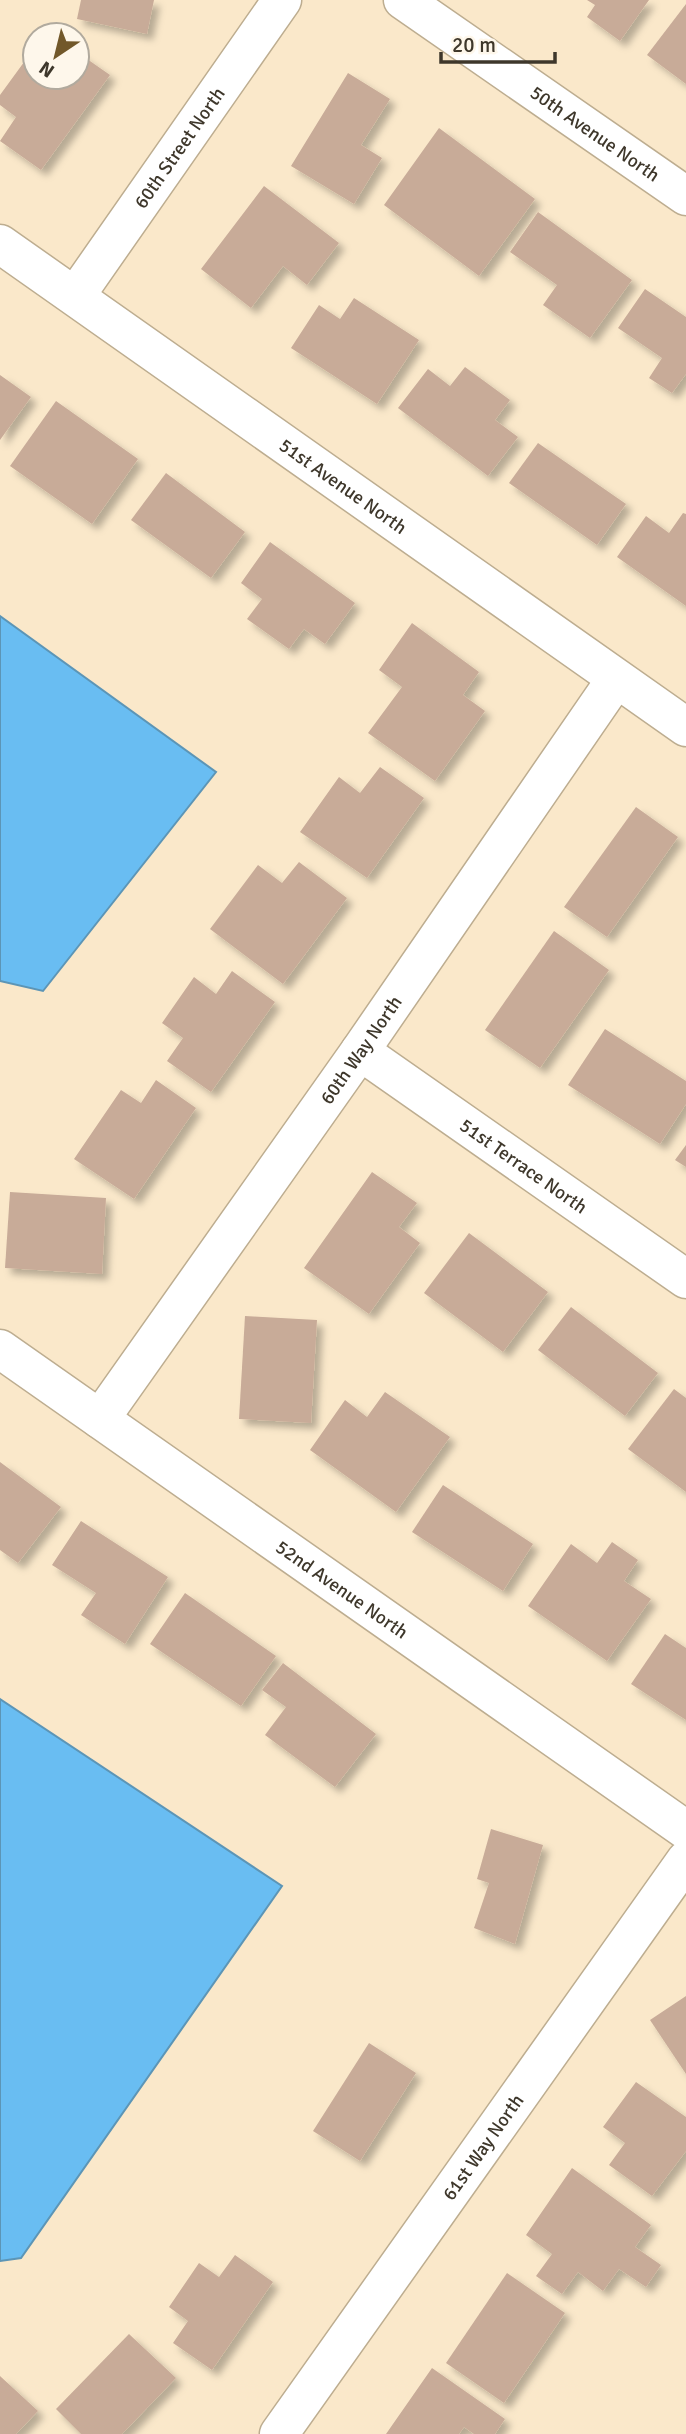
<svg xmlns="http://www.w3.org/2000/svg" width="686" height="2434" font-family="Signika,sans-serif">
<defs>
<filter id="shadow"><feDropShadow dx="6" dy="6" stdDeviation="3.5" flood-color="#0004"/></filter>
</defs>
<rect width="100%" height="100%" fill="#fae8ca"/>
<g fill="#69bdf2" stroke="#5c95b6" stroke-width="2">
<path d="M0 616 216 772 43 991 0 981Z"/>
<path d="M0 1699 282 1886 21 2258 0 2261Z"/>
</g>
<g fill="#c8ab98" filter="url(#shadow)">
<path d="M81 0H154L147 34 77 19Z"/>
<path d="M587 0H649L620 41 587 17 595 5Z"/>
<path d="M686 4V84L647 55Z"/>
<path d="M35 47V77H77V52L110 75 41 170 0 141 16 117 0 105V95Z"/>
<path d="M348 73 390 99 361 145 382 158 354 204 291 166Z"/>
<path d="M439 128 535 199 479 276 384 205Z"/>
<path d="M264 186 339 243 307 285 283 266 251 308 201 269Z"/>
<path d="M538 212 632 280 590 338 543 305 557 285 510 252Z"/>
<path d="M645 289 686 317V374L672 393 649 378 662 358 618 328Z"/>
<path d="M354 298 419 340 377 404 291 348 319 305 340 319Z"/>
<path d="M465 367 510 400 495 420 518 437 488 476 398 408 428 369 450 386Z"/>
<path d="M0 375 31 397 0 440Z"/>
<path d="M56 401 138 459 92 524 10 466Z"/>
<path d="M538 443 626 504 597 545 509 483Z"/>
<path d="M166 473 245 532 211 578 131 520Z"/>
<path d="M683 513 686 514V606L617 557 646 516 669 533Z"/>
<path d="M270 542 355 603 325 644 304 629 289 649 247 619 262 599 241 583Z"/>
<path d="M412 623 479 672 463 695 485 711 435 781 368 733 402 687 379 670Z"/>
<path d="M380 767 424 798 367 878 300 832 339 777 360 793Z"/>
<path d="M636 807 678 837 607 937 564 907Z"/>
<path d="M299 862 347 898 283 984 210 929 258 865 282 883Z"/>
<path d="M554 931 609 970 540 1068 485 1030Z"/>
<path d="M232 971 275 1002 211 1092 167 1061 183 1038 162 1023 194 977 216 994Z"/>
<path d="M605 1029 686 1081V1104L660 1144 568 1085Z"/>
<path d="M156 1080 196 1108 134 1199 74 1159 121 1090 141 1103Z"/>
<path d="M686 1145V1167L675 1160Z"/>
<path d="M372 1172 417 1203 399 1227 420 1243 369 1314 304 1268Z"/>
<path d="M10 1192 106 1198 102 1274 5 1268Z"/>
<path d="M469 1233 548 1292 503 1352 424 1293Z"/>
<path d="M571 1307 658 1373 625 1416 538 1350Z"/>
<path d="M245 1316 317 1320 311 1423 239 1419Z"/>
<path d="M674 1389 686 1398V1492L628 1449Z"/>
<path d="M385 1392 450 1437 396 1512 310 1450 345 1400 367 1417Z"/>
<path d="M0 1462 61 1507 18 1563 0 1550Z"/>
<path d="M443 1485 533 1544 503 1591 412 1532Z"/>
<path d="M81 1521 168 1577 125 1644 81 1615 96 1593 52 1565Z"/>
<path d="M612 1542 638 1560 624 1581 651 1599 607 1661 528 1606 571 1544 597 1563Z"/>
<path d="M185 1593 276 1656 241 1706 150 1644Z"/>
<path d="M665 1634 686 1648V1720L631 1684Z"/>
<path d="M283 1663 376 1734 335 1787 265 1735 286 1707 262 1690Z"/>
<path d="M491 1829 543 1845 515 1944 474 1928 489 1883 477 1879Z"/>
<path d="M686 1996V2074L650 2020Z"/>
<path d="M369 2043 416 2073 360 2161 313 2131Z"/>
<path d="M636 2082 686 2117V2151L652 2196 609 2165 625 2143 603 2127Z"/>
<path d="M572 2168 651 2225 635 2247 661 2265 646 2287 619 2269 603 2291 578 2272 562 2294 536 2276 552 2254 526 2235Z"/>
<path d="M235 2255 273 2282 212 2370 173 2343 188 2321 169 2307 199 2263 219 2277Z"/>
<path d="M507 2273 565 2313 504 2403 446 2363Z"/>
<path d="M129 2334 176 2378 122 2434H81L56 2409Z"/>
<path d="M432 2368 505 2419 495 2434H474L464 2427 459 2434H386Z"/>
<path d="M0 2376 38 2411 16 2434H0Z"/>
</g>
<g fill="none" stroke-linecap="round" stroke-linejoin="round">
<g stroke="#bdad90" stroke-width="41">
<g id="minor">
<path id="s1" d="M403 0 686 196"/>
<path id="s2" d="M0 244 686 727"/>
<path id="s3" d="M76 295 282 0"/>
<path id="s4" d="M360 1051 686 1279"/>
<path id="s5" d="M0 1349 686 1830"/>
<path id="s6" d="M100 1419 360 1051 616 679"/>
<path id="s7" d="M279 2434 686 1860"/>
</g>
</g>
<use href="#minor" stroke="#fff" stroke-width="38"/>
</g>
<g text-anchor="middle" stroke-width="7" stroke-linejoin="round" paint-order="stroke">
<g font-size="19" fill="#3e372b" stroke="#fef7eb">
<text dy="7" stroke="none"><textPath href="#s1" startOffset="234">50th Avenue North</textPath></text>
<text dy="7" stroke="none"><textPath href="#s3" startOffset="180">60th Street North</textPath></text>
<text dy="7" stroke="none"><textPath href="#s2" startOffset="420">51st Avenue North</textPath></text>
<text dy="7" stroke="none"><textPath href="#s6" startOffset="452">60th Way North</textPath></text>
<text dy="7" stroke="none"><textPath href="#s4" startOffset="200">51st Terrace North</textPath></text>
<text dy="7" stroke="none"><textPath href="#s5" startOffset="418">52nd Avenue North</textPath></text>
<text dy="7" stroke="none"><textPath href="#s7" startOffset="352">61st Way North</textPath></text>
</g>
</g>
<g transform="translate(56 56) rotate(215)"><circle r="33" fill="#fef7eb" stroke="#b1aa9e" stroke-width="2"/>
<path d="M0-5L12 26L0 18L-12 26Z" fill="#72582a"/>
<text y="-10" font-size="19" font-weight="bold" text-anchor="middle" fill="#3e372b">N</text>
</g>
<path d="M441 52v10h114v-10" fill="none" stroke="#3e372b" stroke-width="3.5"/>
<text x="452" y="52" font-size="21" fill="#3e372b" stroke="#fef7eb" stroke-width="5" paint-order="stroke">20 m</text>
</svg>
